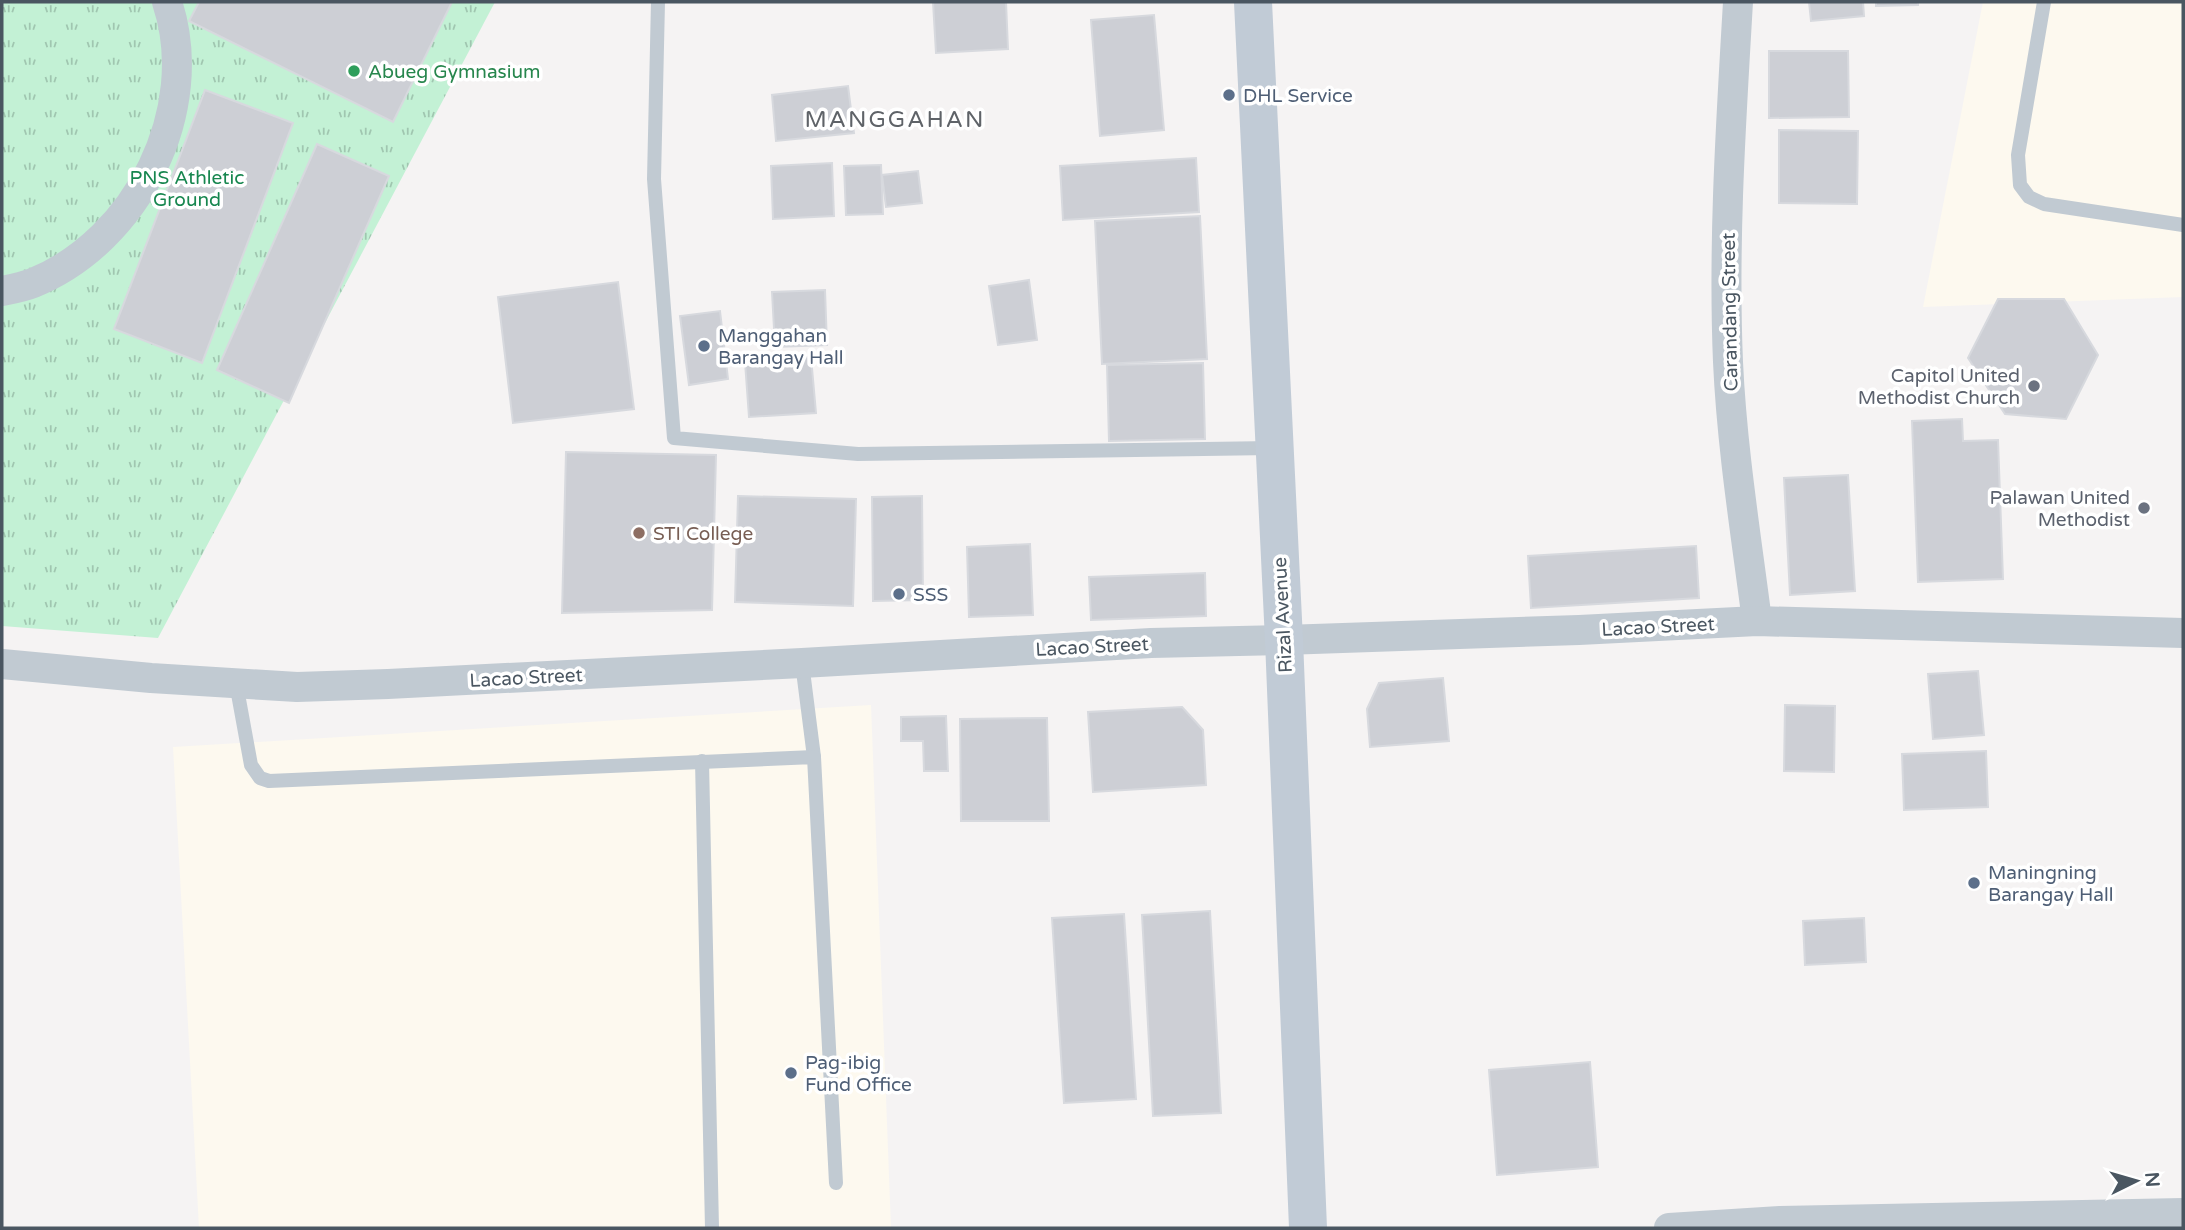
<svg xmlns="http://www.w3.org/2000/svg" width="2185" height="1230" font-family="'Varela Round',sans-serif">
<defs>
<pattern id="park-tufts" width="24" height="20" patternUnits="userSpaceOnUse" patternTransform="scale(1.75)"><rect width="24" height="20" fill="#c3f1d5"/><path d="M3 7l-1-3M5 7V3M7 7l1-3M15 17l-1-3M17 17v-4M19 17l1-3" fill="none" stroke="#a0c6b0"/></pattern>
</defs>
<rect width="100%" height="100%" fill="#f5f3f3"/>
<g fill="#fdf9ef">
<path d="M1983 2H2183V297L1923 307Z"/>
<path d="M871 705 891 1228H199L173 747Z"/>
</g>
<path fill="url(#park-tufts)" d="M2 2H495L158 638 2 626Z"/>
<g fill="#cdcfd5" stroke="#d7d9de" stroke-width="2">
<path d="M199 2H452L393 122 189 21Z"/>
<path d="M933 2H1006L1008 49 936 53Z"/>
<path d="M1809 2H1863L1864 16 1811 21Z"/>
<path d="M1876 2H1918V5L1876 6Z"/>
<path d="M1154 15 1164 130 1100 136 1091 20Z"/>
<path d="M1769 51H1848L1849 117 1769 118Z"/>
<path d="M848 86 854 133 776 141 772 95Z"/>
<path d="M205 90 293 123 202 363 114 329Z"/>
<path d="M1779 130 1858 131 1857 204 1779 203Z"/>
<path d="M317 144 389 176 289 403 217 370Z"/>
<path d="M1196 158 1199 212 1063 220 1060 166Z"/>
<path d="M832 163 834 216 773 219 771 166Z"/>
<path d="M881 165 883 214 846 215 844 166Z"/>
<path d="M918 171 922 203 886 207 882 175Z"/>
<path d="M1200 216 1207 359 1102 364 1095 221Z"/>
<path d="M1029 280 1037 340 998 345 989 286Z"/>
<path d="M618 282 634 409 513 423 498 297Z"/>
<path d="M825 290 827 345 775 347 772 292Z"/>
<path d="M1998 299H2064L2098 355 2066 419 2005 414 1968 358Z"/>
<path d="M720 311 728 379 689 385 680 316Z"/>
<path d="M811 357 816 413 749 417 745 362Z"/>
<path d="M1203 363 1205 439 1109 441 1107 365Z"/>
<path d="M1962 419 1963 441 1998 440 2003 579 1918 582 1912 421Z"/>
<path d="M566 452 716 455 712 610 562 613Z"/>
<path d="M1848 475 1855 591 1790 595 1784 478Z"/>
<path d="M738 496 856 499 853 606 735 602Z"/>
<path d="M922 496 923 600 873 601 872 497Z"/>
<path d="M1030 544 1033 615 969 617 967 547Z"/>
<path d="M1696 546 1699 598 1531 608 1528 556Z"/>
<path d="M1205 573 1206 616 1091 620 1089 577Z"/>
<path d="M1978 671 1984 735 1933 739 1928 674Z"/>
<path d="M1443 678 1449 741 1370 747 1367 709 1379 683Z"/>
<path d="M1785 705 1835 706 1834 772 1784 771Z"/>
<path d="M1182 707 1203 730 1206 785 1093 792 1088 712Z"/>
<path d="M946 716 948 771H924L923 741H901V717Z"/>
<path d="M1047 718 1049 821H961L960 719Z"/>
<path d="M1986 751 1988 807 1904 810 1902 754Z"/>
<path d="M1210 911 1221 1113 1153 1116 1142 915Z"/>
<path d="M1124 914 1136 1099 1064 1103 1052 918Z"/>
<path d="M1864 918 1866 962 1805 965 1803 921Z"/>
<path d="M1590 1062 1598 1167 1497 1175 1489 1070Z"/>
</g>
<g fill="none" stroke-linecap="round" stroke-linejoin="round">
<g stroke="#c1cad2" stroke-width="14">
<path d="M658 2 654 179 674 438 858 454 1273 448"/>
<path d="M2044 2 2018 155 2020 185 2029 197 2044 204 2183 225"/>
<path d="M802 663 814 757"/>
<path d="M236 683 251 765 260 778 269 781 814 757 836 1183"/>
<path d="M702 761 712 1228"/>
</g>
<g stroke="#c1cad2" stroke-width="30">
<path d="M1738 2C1731 122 1723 242 1728 362 1732 449 1746 535 1757 621"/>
<path d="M2 291C12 289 23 287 33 283 137 241 203 110 167 2"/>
<path d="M2 664 151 678 297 687 388 684 802 663 1151 643 1284 640 1579 630 1757 621 2183 633"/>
<path d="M1669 1228 1780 1221 2183 1213"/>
</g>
<path stroke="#c1cbd6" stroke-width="38" d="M1253 2 1284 640 1308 1228"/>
</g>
<circle fill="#2e9e5b" stroke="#fff" stroke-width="2.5" cx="354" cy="71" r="7"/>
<g fill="#5c6f8a" stroke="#fff" stroke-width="2.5">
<circle cx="1229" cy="95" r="7"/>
<circle cx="704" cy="346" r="7"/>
<circle cx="899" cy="594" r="7"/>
<circle cx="1974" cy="883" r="7"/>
<circle cx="791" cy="1073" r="7"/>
</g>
<g fill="#6b7280" stroke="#fff" stroke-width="2.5">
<circle cx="2034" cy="386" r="7"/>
<circle cx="2144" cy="508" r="7"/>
</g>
<circle fill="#8d6e63" stroke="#fff" stroke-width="2.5" cx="639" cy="533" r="7"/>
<g text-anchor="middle" stroke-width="7" stroke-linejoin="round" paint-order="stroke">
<g font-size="19" fill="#27864d" stroke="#fff" text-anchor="start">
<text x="368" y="78">Abueg Gymnasium</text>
</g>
<g font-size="19" fill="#4e5e75" stroke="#fff" text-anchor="start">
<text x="1243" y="102">DHL Service</text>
<text x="718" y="342">Manggahan<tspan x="718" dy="22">Barangay Hall</tspan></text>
<text x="913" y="601">SSS</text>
<text x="1988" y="879">Maningning<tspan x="1988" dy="22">Barangay Hall</tspan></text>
<text x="805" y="1069">Pag-ibig<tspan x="805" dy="22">Fund Office</tspan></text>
</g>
<g font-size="19" fill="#17864f" stroke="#fff">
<text x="187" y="184">PNS Athletic<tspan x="187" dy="22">Ground</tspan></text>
</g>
<g font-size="19" fill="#4a5661" stroke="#fff">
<text transform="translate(1729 312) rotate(-91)" y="7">Carandang Street</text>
<text transform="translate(1282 615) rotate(-93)" y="7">Rizal Avenue</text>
<text transform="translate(1658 626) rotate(-3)" y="7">Lacao Street</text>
<text transform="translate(1092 646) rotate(-3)" y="7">Lacao Street</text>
<text transform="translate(526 677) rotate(-3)" y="7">Lacao Street</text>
</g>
<g font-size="19" fill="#5b616d" stroke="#fff" text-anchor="end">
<text x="2020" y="382">Capitol United<tspan x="2020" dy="22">Methodist Church</tspan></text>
<text x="2130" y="504">Palawan United<tspan x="2130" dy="22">Methodist</tspan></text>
</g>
<g font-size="19" fill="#785e54" stroke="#fff" text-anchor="start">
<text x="653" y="540">STI College</text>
</g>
<g font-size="23" letter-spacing="2" fill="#5f6368" stroke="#fff">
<text x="895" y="127">MANGGAHAN</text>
</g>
</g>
<rect width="2185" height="1230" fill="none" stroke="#4a5661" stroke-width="7"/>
<g transform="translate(2136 1181) rotate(85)" stroke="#ffffff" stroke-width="5" paint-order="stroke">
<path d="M0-5L12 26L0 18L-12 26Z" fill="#4a5661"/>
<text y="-10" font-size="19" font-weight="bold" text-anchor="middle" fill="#4a5661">N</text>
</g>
</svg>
